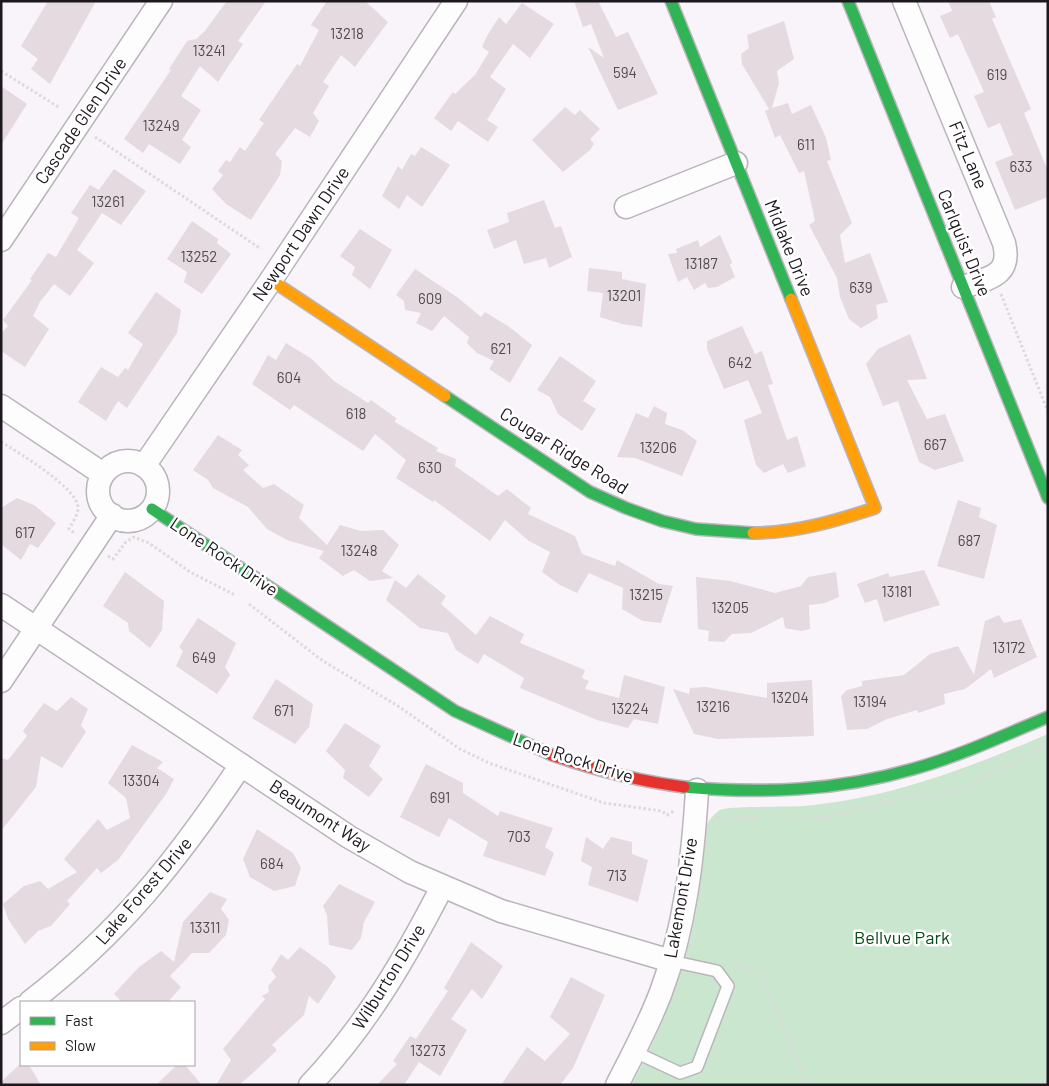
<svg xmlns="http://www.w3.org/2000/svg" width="1049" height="1086" font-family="Barlow,sans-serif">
<rect width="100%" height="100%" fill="#f9f4fa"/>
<path fill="#cbe6ce" d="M1048 734V1085L632 1084C658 1035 680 985 692 931 700 896 703 860 707 824 711 818 714 814 720 810 729 806 789 807 804 806 891 798 968 768 1048 734Z"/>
<g fill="#e4dae0">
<path d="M48 1H96L50 84 31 69 38 59 21 46Z"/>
<path d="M227 1H266L238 41 243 44 218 82 200 66 181 96 201 110 182 140 191 147 180 164 149 144 143 153 124 139 171 70 169 69 187 41 196 39 204 32Z"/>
<path d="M327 1H365L388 22 355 67 341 55 323 82 329 86 313 113 319 121 310 137 295 128 275 154 282 161 280 175 251 220 226 204 212 189 223 175 218 171 226 160 230 162 240 147 245 151 264 123 259 120 297 64 300 66 319 30 311 25Z"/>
<path d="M574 1H598L616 37 628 32 658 94 618 110 588 47 604 58 591 24 583 27Z"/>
<path d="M948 1H989L996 17 992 19 1031 109 1024 113 1048 171V197L1015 210 995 162 1013 155 1000 123 988 128 974 96 984 92 958 34 950 38 940 16 952 11Z"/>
<path d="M522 3 554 24 530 58 513 44 490 77 506 89 487 120 498 127 488 142 458 121 451 131 434 118 453 92 455 94 475 75 489 52 482 47 487 36 499 17 506 24Z"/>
<path d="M784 21 794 59 777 71 779 83 772 108 788 103 792 114 811 105 826 138 831 160 827 161 852 223 840 235 845 263 870 253 888 302 876 305 878 318 861 328 849 319 840 297 837 278 809 225 815 221 804 171 799 173 780 135 775 138 765 111 769 109 742 64 741 54 749 48 747 35Z"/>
<path d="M1 86 27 104 1 145Z"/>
<path d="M565 107 575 115 580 110 600 129 590 139 594 144 590 150 563 172 532 140Z"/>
<path d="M421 147 450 165 422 207 407 195 399 209 382 196 398 166 402 170 411 154 415 156Z"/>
<path d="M114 169 146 191 121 225 102 213 77 250 94 263 70 296 54 284 40 302 33 316 49 329 25 367 1 351V333L8 326 3 320 32 280 30 279 48 253 56 257 79 218 71 213 90 185 99 190Z"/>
<path d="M544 200 555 228 561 226 572 257 549 268 546 258 524 264 516 240 494 249 487 230 509 222 507 213Z"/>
<path d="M192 221 218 239 217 243 231 254 202 294 184 282 187 272 167 259Z"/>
<path d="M360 229 392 250 370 289 352 275 355 267 340 256Z"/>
<path d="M720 235 732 262 730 265 735 277 717 287 708 288 705 283 694 290 687 277 678 282 668 254 677 253 676 249 698 240 700 247Z"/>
<path d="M589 268 622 272V279L646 284 642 327 622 324 600 317 603 293 587 291Z"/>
<path d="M415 269 457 297 481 317 485 312 508 326 532 345 510 383 489 369 494 361 477 353 467 343 469 337 444 316 432 331 416 323 421 313 405 310 404 301 396 295Z"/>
<path d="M156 292 181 310 177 333 127 408 118 401 106 421 78 402 101 367 118 377 125 368 128 370 143 344 128 333Z"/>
<path d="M742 326 755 354 762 351 773 384 768 385 787 440 797 436 806 466 788 473 783 464 764 473 756 465 744 420 762 413 748 380 724 389 707 349V341Z"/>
<path d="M910 334 927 379 907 380 927 419 945 414 964 461 935 470 919 462 898 401 883 406 866 364 878 349Z"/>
<path d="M286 343 312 359 334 381 368 403 371 400 396 418 395 422 438 448 436 451 456 459 455 466 498 496 507 489 531 508 528 514 575 536 582 554 615 566 617 560 659 584 673 586 661 623 643 621 622 609 623 588 589 573 577 593 560 585 542 572 550 552 529 541 505 520 490 541 434 500 433 502 396 478 406 460 375 434 363 451 294 405 290 410 252 384 268 355 276 360Z"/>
<path d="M560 356 596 381 583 401 596 409 582 431 558 414 550 397 537 390Z"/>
<path d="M654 406 667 413 665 424 682 430 697 441 682 476 635 458 617 457 636 413 648 418Z"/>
<path d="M218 435 242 450 238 455 249 465 243 470 263 488 274 484 304 505 299 518 327 545 340 525 361 531 383 530 399 545 382 571 393 578 370 581 354 570 343 576 319 558 324 551 287 540 267 529 248 507 213 488 208 480 193 470Z"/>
<path d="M17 498 34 505 56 523 38 548 30 544 21 560 1 544V508Z"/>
<path d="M958 500 981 508 979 517 997 525 984 579 937 566Z"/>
<path d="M924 570 940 605 884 622 877 599 865 603 857 584 888 573 890 577Z"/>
<path d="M125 572 164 601 162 630 150 648 129 631 128 623 103 606Z"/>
<path d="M836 572 839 597 825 603 809 605 810 629 801 631 785 628 783 617 751 633 732 634 724 642 708 641 709 631 698 629 696 577 730 581 775 593 801 586 808 577Z"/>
<path d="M418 574 446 596 441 604 476 635 490 616 524 634 520 643 585 670 582 678 589 681 585 689 619 698 624 675 665 687 658 724 634 719 628 728 597 720 520 688 524 678 484 654 478 664 456 650 448 633 420 628 386 600 395 580 406 588Z"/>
<path d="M999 615 1004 623 1021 619 1037 657 994 678 991 669 965 689 944 694 945 704 918 713 917 710 887 719 867 729 847 730 841 696 847 690 862 686V681L904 675 930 654 958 646 974 675 985 621Z"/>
<path d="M198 618 236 643 225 667 230 675 217 694 176 666 183 651 179 647Z"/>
<path d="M276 679 313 704 309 727 295 744 252 718Z"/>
<path d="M812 680 814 736 718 739 694 734 673 689 689 694 690 688 706 687 767 698V683Z"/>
<path d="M71 697 88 709 81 725 86 732 62 768 41 756 36 787 1 831V758L8 760 27 736 23 731 44 703 57 711Z"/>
<path d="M345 723 381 746 369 766 383 779 369 797 343 778 345 770 326 751Z"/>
<path d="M132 745 163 762 157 768 174 779 166 794 118 860 101 873 97 868 67 901 70 904 51 926 38 931 25 944 8 919 3 904 24 886 40 881 48 889 77 872 64 859 98 819 107 830 130 818 126 798 108 783Z"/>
<path d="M426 764 463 783V793L498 816 500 811 553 828 545 847 554 853 545 876 483 856 488 842 449 818 439 837 400 817Z"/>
<path d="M257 829 293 853 301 868 295 886 274 891 250 877 243 859Z"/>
<path d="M586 837 603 849 611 837 632 842V854L648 860 638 902 588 885 592 867 581 861Z"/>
<path d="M339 884 375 902 364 922 361 938 352 950 329 945 327 915 323 906Z"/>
<path d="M210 892 227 899 221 909 229 920 226 935 209 953H192L170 976 181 987 168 1002H122L114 994 139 967 161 951 174 962 183 922Z"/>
<path d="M471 942 503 966 482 999 472 989 451 1019 467 1030 440 1076 419 1062 404 1085H377L397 1064 393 1061 410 1036 416 1039 448 991 444 988Z"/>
<path d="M300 947 329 968 336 977 318 1004 309 996 304 1015 272 1045 277 1050 254 1072 239 1085H216L231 1060 223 1049 265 999 262 996 269 992 268 986 276 977 271 970 281 954 288 960Z"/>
<path d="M571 977 605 995 573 1068 560 1085H501L527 1047 545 1061 570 1034 550 1017Z"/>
<path d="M19 1065H29L41 1085H1V1082Z"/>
<path d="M177 1065H185L202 1085H156Z"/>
</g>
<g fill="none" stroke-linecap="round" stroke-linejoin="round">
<g stroke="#bab4bb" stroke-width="14">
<path id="lane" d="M635 1052 680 1073 697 1067 728 986 717 971 671 961"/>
</g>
<g stroke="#bab4bb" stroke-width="25">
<g id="street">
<path d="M904 1 1004 243C1012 276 989 278 963 287"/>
<path d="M626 207 736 163"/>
<path d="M1 240 161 1"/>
<path d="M1 406 103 474"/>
<circle cx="128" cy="491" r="30"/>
<path d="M144 466 271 280 456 1"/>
<path d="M1 605 349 837 410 872 501 911 671 961"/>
<path d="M1 681 112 515"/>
<path d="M30 1002C121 932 178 859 241 765"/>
<path d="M1 1023 21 1008"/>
<path d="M310 1085C366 1026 405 959 442 887"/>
<path d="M617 1085C633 1054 649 1024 661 992 685 928 693 858 697 790"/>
</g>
</g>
<g stroke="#bab4bb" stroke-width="14">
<g id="fast">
<path d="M671 1 791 299"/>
<path d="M848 1 1048 498"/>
<path d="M445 396 590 492 626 508 662 521 696 529 753 533"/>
<path d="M152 509 455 711 552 755"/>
<path d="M684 787C762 794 837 791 913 769 960 756 1004 735 1048 717"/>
</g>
</g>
<g stroke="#bab4bb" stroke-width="14">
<g id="slow">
<path d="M271 280 445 396"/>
<path d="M753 533C795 533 835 521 875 508L791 299"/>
</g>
</g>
<g stroke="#bab4bb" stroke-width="14">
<path id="jam" d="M552 755C595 770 638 781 684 787"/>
</g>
<g stroke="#dcdadc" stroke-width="3" stroke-dasharray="2.5 2.5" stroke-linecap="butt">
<path d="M1 71 60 108"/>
<path d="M95 137 261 249"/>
<path d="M1001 294 1048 412"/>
<path d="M1 442C18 452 79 489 78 508 78 515 72 523 69 529L76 534"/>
<path d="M108 556 113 559 126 542 134 537 149 543 190 572 235 595"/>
<path d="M249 604 323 661 398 706 460 749 489 763 604 803 662 811 667 815 674 811"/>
<path d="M791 816 828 817 908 797 953 793 1048 745"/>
<path d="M716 817 720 822 726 819 760 817"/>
<path d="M731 963 762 975 807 1085"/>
<path d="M1027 1085 1040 1082 1048 1076"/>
</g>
<use href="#lane" stroke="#fefdfe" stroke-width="11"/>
<use href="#street" stroke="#fefdfe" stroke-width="22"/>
<use href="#fast" stroke="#30b455" stroke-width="11"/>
<use href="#slow" stroke="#ff9f0a" stroke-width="11"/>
<use href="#jam" stroke="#e5322d" stroke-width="11"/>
</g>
<g text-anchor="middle" stroke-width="5" stroke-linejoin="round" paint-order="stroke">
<g font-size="15" fill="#524b52">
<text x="347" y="39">13218</text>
<text x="209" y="56">13241</text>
<text x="625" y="78">594</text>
<text x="997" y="80">619</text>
<text x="161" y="131">13249</text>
<text x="806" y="150">611</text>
<text x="1021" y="172">633</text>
<text x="108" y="207">13261</text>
<text x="199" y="262">13252</text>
<text x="701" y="269">13187</text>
<text x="861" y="293">639</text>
<text x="624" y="301">13201</text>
<text x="430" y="304">609</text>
<text x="501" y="354">621</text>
<text x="740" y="368">642</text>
<text x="289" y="383">604</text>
<text x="356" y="419">618</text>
<text x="935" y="450">667</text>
<text x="658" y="453">13206</text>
<text x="430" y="473">630</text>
<text x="25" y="538">617</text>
<text x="969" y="546">687</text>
<text x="359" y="556">13248</text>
<text x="897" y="597">13181</text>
<text x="646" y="600">13215</text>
<text x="730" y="613">13205</text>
<text x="1009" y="653">13172</text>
<text x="204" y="663">649</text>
<text x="790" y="703">13204</text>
<text x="870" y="707">13194</text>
<text x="713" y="712">13216</text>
<text x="630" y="714">13224</text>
<text x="284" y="716">671</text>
<text x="141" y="786">13304</text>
<text x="440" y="803">691</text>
<text x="519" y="842">703</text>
<text x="272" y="869">684</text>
<text x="617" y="881">713</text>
<text x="205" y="933">13311</text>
<text x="428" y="1056">13273</text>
</g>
<g font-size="18" fill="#1d171e" stroke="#fff">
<text transform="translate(81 121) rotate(-56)" y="6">Cascade Glen Drive</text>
<text transform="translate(968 155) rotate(67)" y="6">Fitz Lane</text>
<text transform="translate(301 234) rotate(-56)" y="6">Newport Dawn Drive</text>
<text transform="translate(964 243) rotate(68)" y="6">Carlquist Drive</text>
<text transform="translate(789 248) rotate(68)" y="6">Midlake Drive</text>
<text transform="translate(564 451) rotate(32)" y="6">Cougar Ridge Road</text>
<text transform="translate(224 557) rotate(34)" y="6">Lone Rock Drive</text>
<text transform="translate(573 758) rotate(18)" y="6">Lone Rock Drive</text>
<text transform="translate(320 816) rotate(33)" y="6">Beaumont Way</text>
<text transform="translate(144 891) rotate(-49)" y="6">Lake Forest Drive</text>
<text transform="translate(681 898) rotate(-80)" y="6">Lakemont Drive</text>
<text transform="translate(389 977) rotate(-58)" y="6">Wilburton Drive</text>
</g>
<g font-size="18" fill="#084a19" stroke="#fff">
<text x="902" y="944">Bellvue Park</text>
</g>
</g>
<rect width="1049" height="1086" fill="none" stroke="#1d171e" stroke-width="5"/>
<rect x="20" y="1001" width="175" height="65" fill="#ffffff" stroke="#a5a2a5"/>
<rect x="30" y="1017" width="25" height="8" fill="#30b455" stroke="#a5a2a5"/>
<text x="65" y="1026" font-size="15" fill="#1d171e">Fast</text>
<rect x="30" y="1042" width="25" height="8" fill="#ff9f0a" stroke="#a5a2a5"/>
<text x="65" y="1051" font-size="15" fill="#1d171e">Slow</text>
</svg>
